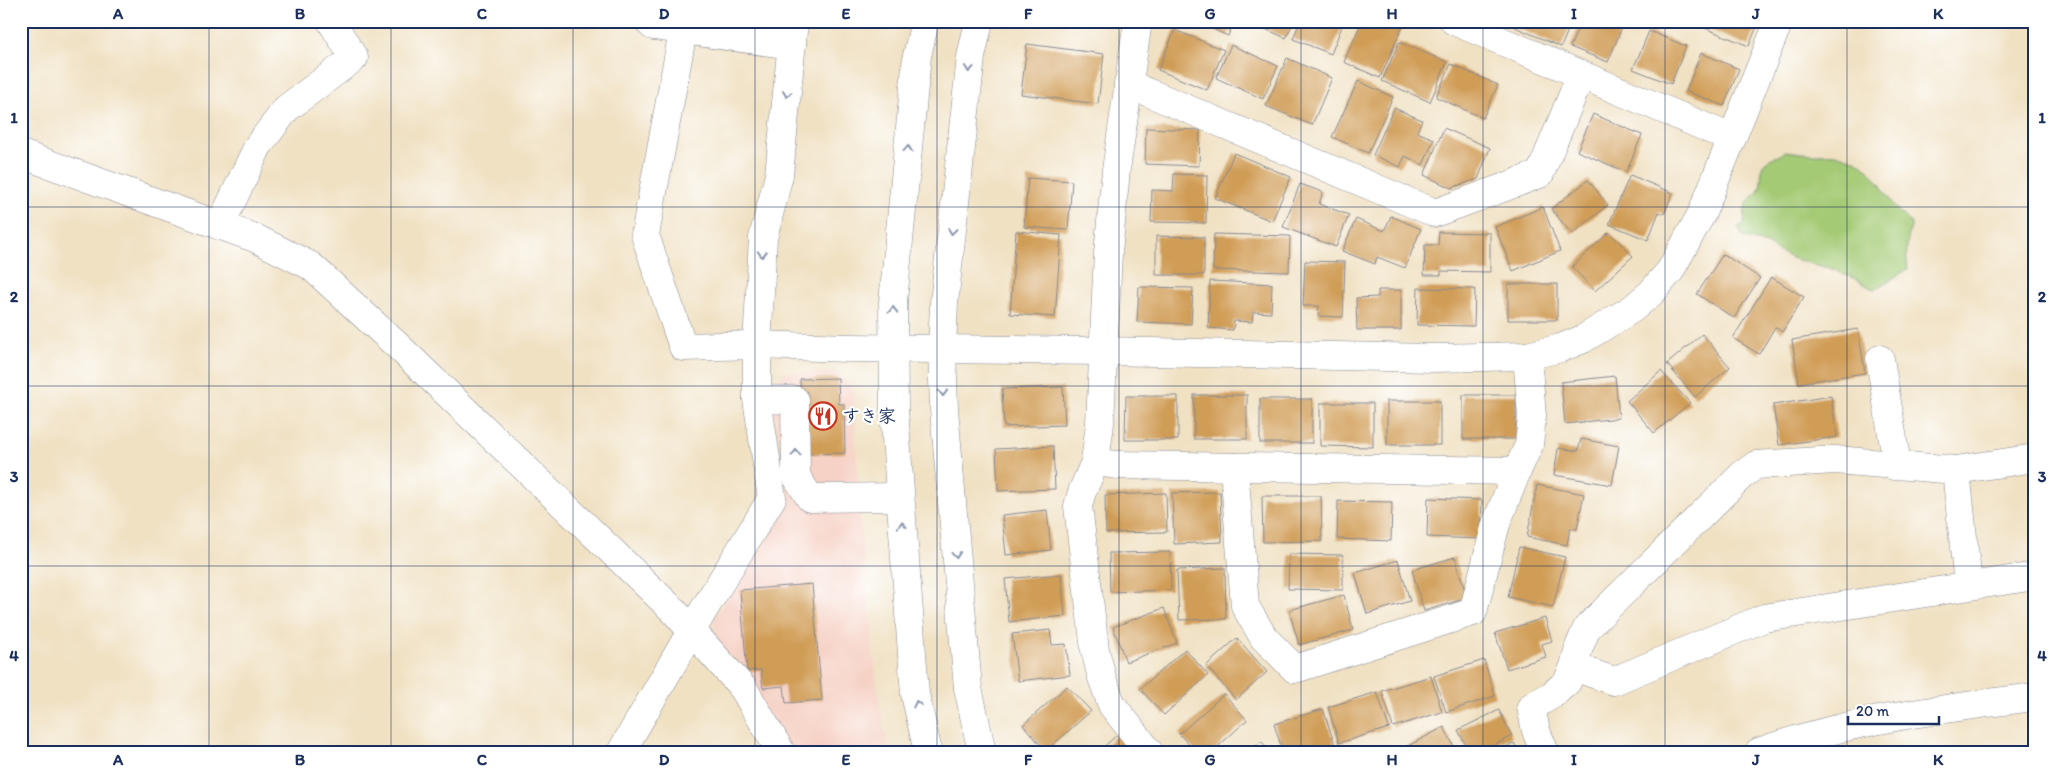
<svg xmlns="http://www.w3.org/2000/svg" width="2056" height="773" font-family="Itim,'Klee One',sans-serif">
<rect width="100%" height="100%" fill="#fff"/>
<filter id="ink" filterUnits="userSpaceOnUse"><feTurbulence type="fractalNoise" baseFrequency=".02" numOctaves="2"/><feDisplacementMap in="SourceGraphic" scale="10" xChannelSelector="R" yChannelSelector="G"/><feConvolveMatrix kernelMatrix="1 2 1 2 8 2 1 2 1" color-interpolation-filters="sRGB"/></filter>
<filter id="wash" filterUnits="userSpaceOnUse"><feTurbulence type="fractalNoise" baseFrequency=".0096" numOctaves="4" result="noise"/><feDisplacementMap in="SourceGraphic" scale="20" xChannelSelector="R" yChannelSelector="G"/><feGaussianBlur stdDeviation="1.12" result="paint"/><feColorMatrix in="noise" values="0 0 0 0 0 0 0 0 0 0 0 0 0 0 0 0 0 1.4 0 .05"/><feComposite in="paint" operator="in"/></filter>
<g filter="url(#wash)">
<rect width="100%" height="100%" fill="#f0e1c3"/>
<path fill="#f6d1c5" d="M785 372 837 373 854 390 859 514 877 685 888 752H791L715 634 713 619 790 503 774 413 773 386Z"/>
<path fill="#a4ca75" stroke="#607c6a" d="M1785 151C1795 152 1805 154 1815 154 1824 154 1834 153 1842 155 1883 166 1882 204 1912 223 1907 240 1905 252 1908 269L1874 290 1858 280 1832 269 1791 258 1766 244 1743 237 1738 227 1743 225C1746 218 1743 212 1746 205 1748 199 1756 196 1759 190 1763 182 1759 171 1765 163 1770 156 1780 158 1785 151Z"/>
<g id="blocks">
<g fill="#d09d56">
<path d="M1088 21H1117L1116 27Z"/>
<path d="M1195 21H1234L1228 36Z"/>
<path d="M1247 21H1294L1286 38Z"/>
<path d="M1300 21H1344L1331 54 1293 39Z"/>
<path d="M1362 21H1405L1380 78 1344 62Z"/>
<path d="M1518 21H1572L1561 47 1515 27Z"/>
<path d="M1581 21H1615L1623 25 1608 62 1570 47Z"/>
<path d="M1702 21H1759L1749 46 1700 26Z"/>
<path d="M1175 30 1224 50 1207 90 1158 70Z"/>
<path d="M1649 31 1686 46 1671 84 1633 69Z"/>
<path d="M1399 42 1447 62 1430 102 1382 81Z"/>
<path d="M1027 44 1104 54 1098 104 1021 94Z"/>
<path d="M1231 45 1278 66 1263 99 1216 78Z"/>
<path d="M1701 53 1739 69 1724 106 1686 91Z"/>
<path d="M1287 58 1332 78 1312 125 1266 106Z"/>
<path d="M1451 64 1498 85 1483 118 1436 97Z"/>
<path d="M1358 81 1393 97 1368 153 1332 137Z"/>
<path d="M1394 108 1422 120 1417 132 1434 139 1423 165 1405 156 1400 167 1373 155Z"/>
<path d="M1593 114 1642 135 1626 172 1577 151Z"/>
<path d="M1146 128 1200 130 1199 166 1145 164Z"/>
<path d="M1444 128 1490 148 1478 179 1451 188 1424 175Z"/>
<path d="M1234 153 1291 177 1272 221 1215 198Z"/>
<path d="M1174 174 1207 175 1206 223 1151 222 1152 190 1173 191Z"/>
<path d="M1630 175 1673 193 1664 214 1659 212 1648 240 1609 224Z"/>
<path d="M1028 178 1072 181 1068 230 1024 227Z"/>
<path d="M1588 180 1608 205 1572 234 1551 209Z"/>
<path d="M1300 184 1323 192 1319 204 1349 215 1336 247 1283 227Z"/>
<path d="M1543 207 1560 251 1513 271 1495 227Z"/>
<path d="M1391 216 1421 229 1405 268 1377 257 1375 264 1342 251 1356 219 1384 231Z"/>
<path d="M1016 231 1061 235 1055 317 1010 314Z"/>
<path d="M1439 232 1490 233V272L1441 271V275H1424L1425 245H1438Z"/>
<path d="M1609 232 1633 256 1595 291 1572 267Z"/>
<path d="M1214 234 1290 236 1289 272 1213 270Z"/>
<path d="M1156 236 1204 237V275H1156Z"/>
<path d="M1723 254 1760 278 1734 318 1697 294Z"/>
<path d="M1305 261 1345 262 1343 317 1318 316 1319 306H1303Z"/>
<path d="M1771 277 1804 297 1782 332 1775 327 1759 354 1733 338Z"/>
<path d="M1210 281 1272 284 1271 313 1253 312 1252 322 1234 321 1233 330 1208 328Z"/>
<rect x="1508" y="284" width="49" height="36"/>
<path d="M1139 287 1193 288 1191 324 1137 322Z"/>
<path d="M1418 288 1475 289 1474 326 1417 325Z"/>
<path d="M1378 290H1401V330H1357L1356 298 1378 297Z"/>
<path d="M1858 329 1865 373 1799 383 1792 340Z"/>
<path d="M1702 334 1730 367 1695 397 1667 364Z"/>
<path d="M1661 371 1690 403 1654 433 1627 401Z"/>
<path d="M1615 376 1619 418 1565 424 1561 382Z"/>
<path d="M838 378 839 404H844L845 453 806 454 801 428 800 379Z"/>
<path d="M1063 387 1065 425 1004 427 1002 389Z"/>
<rect x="1194" y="395" width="53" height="44"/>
<rect x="1463" y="395" width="53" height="44"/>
<path d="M1126 396H1178V440H1125Z"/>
<path d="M1831 396 1837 437 1779 445 1773 405Z"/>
<rect x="1260" y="399" width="52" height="44"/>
<rect x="1387" y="401" width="53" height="44"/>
<path d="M1320 403H1373V447L1320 446Z"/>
<path d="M1581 439 1619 446 1612 485 1554 475 1558 448 1578 451Z"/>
<path d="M1053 446 1055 489 998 491 996 449Z"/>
<path d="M1537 485 1584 494 1577 529 1570 528 1567 545 1527 537Z"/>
<path d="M1220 492 1222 542 1174 544 1172 493Z"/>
<path d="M1166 493 1167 532 1106 533 1105 495Z"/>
<path d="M1262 496H1321L1322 541 1263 542Z"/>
<path d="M1428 498 1482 500 1481 539 1427 537Z"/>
<path d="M1338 501 1392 502 1391 541 1337 539Z"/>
<path d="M1047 510 1051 550 1006 555 1002 515Z"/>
<path d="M1519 547 1565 557 1553 607 1508 597Z"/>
<path d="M1170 552 1171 590 1110 592 1109 553Z"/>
<path d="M1289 554 1343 555V590L1288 589Z"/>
<path d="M1455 557 1467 598 1424 611 1412 570Z"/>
<path d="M1398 560 1410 601 1367 614 1355 573Z"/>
<path d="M1225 568 1226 619 1179 620 1177 570Z"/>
<path d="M1061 574 1065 616 1009 622 1005 579Z"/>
<path d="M812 584 822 700 786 703 784 686 763 688 761 670 747 671 740 590Z"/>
<path d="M1344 595 1353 630 1299 645 1289 610Z"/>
<path d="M1164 608 1177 643 1126 662 1113 627Z"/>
<path d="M1545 618 1552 641 1542 644 1546 657 1507 669 1495 633Z"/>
<path d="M1050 630 1052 645 1066 644 1070 675 1018 681 1012 634Z"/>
<path d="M1237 638 1267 672 1236 700 1206 666Z"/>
<path d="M1185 649 1208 675 1164 715 1140 689Z"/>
<path d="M1484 660 1495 696 1446 712 1434 676Z"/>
<path d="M1431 676 1442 712 1393 727 1382 691Z"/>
<path d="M1067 686 1091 711 1046 751 1023 725Z"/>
<path d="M1377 692 1389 728 1339 743 1328 707Z"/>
<path d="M1224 694 1247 720 1212 752H1196L1179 734Z"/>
<path d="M1323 709 1335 745 1311 752H1283L1274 724Z"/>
<path d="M1499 710 1512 736 1481 752H1469L1458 730Z"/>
<path d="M1444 727 1457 752H1406L1404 748Z"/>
<path d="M1118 734 1133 752H1098Z"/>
<path d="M1261 741 1271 752H1249Z"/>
<path d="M1514 743 1519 752H1496Z"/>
</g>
</g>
</g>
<g filter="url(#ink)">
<use href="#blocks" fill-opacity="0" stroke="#868890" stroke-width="1"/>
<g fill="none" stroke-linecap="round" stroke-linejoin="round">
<g stroke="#868890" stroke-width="29">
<g id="minor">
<path d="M648 21 653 26 792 45"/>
<path d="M925 21 917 56 893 302 894 410 915 694 928 752"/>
<path d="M979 21 971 57 944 303 942 349 944 409 968 688 982 752"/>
<path d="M1138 21 1116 170 1108 253 1100 423 1095 462 1082 492 1078 506 1095 650 1102 678 1112 705 1149 752"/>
<path d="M1454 21 1731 138"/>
<path d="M683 31 645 235 683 347 757 345 763 238 779 175 794 21"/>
<path d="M1128 84 1435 213 1540 174 1581 75"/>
<path d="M21 154 255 238 311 266 401 349 674 611 743 688 781 752"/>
<path d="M220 226 258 146 287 108 354 58 331 21"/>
<path d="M1880 359 1895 452 1894 466"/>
<path d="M757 399 795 400 796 476 810 498 900 497"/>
<path d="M1095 462 1117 465 1517 471"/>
<path d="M1234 467 1245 606 1264 638 1295 669 1473 612 1496 524 1517 471 1529 445 1532 416 1527 356"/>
<path d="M1956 470 1968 585"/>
<path d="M1574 667 1614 681 1764 618 2035 576"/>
<path d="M621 752 703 611 772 498 757 399V345L849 348 1103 351 1434 358 1527 356 1561 348 1583 339 1632 309 1651 293 1670 271 1702 213 1779 21"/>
<path d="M1545 752 1536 731 1531 707 1552 695 1567 682 1574 667 1579 647 1587 628 1742 475 1756 465 1835 460 1956 470 2035 458"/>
<path d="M1759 752C1847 720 1942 709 2035 697"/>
</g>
</g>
<use href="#minor" stroke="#fff" stroke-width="28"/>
</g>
<defs><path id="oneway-chevron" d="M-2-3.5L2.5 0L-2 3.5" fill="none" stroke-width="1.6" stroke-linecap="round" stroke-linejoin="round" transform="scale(1.25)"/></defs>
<g stroke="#8d97ae">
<use href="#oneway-chevron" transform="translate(969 69) rotate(96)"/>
<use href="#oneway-chevron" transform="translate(787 94) rotate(96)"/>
<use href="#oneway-chevron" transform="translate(908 149) rotate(-85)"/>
<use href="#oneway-chevron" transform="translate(952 231) rotate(96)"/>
<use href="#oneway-chevron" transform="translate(762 254) rotate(93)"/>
<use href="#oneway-chevron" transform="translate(893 310) rotate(-89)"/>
<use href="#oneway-chevron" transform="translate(943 393) rotate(89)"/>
<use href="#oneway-chevron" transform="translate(796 453) rotate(-91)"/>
<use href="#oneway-chevron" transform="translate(902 525) rotate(-94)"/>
<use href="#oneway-chevron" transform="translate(956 555) rotate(85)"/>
<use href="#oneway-chevron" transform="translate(917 704) rotate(-103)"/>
</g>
</g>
<path fill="none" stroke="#1b2f5e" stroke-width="1" stroke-opacity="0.55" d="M209 21V752M391 21V752M573 21V752M755 21V752M937 21V752M1119 21V752M1301 21V752M1483 21V752M1665 21V752M1847 21V752M21 207H2035M21 386H2035M21 566H2035"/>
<defs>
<g id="restaurant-ring" transform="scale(1.4375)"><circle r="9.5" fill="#fff" stroke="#c8321e" stroke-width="1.5"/><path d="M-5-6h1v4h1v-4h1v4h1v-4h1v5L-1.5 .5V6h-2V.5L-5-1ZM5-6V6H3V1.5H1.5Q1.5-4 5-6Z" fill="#c8321e"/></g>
</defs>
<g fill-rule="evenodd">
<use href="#restaurant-ring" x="823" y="416"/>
</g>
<g text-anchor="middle" stroke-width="4.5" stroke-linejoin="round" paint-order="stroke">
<g font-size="18" font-weight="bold" fill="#1b2f5e" stroke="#fff" text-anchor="start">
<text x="842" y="422">すき家</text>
</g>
</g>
<rect width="2056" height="773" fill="none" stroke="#fff" stroke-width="55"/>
<path d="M1848 716v8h91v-8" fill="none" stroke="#1b2f5e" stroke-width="2.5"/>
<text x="1856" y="716" font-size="15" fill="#1b2f5e" stroke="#ffffff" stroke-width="4" paint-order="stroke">20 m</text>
<rect x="28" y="28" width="2000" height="718" fill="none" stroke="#1b2f5e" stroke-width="2"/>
<g font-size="16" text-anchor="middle" font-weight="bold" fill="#1b2f5e">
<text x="118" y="19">A</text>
<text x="300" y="19">B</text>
<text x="482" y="19">C</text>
<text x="664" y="19">D</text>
<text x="846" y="19">E</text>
<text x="1028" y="19">F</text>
<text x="1210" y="19">G</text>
<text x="1392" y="19">H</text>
<text x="1574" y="19">I</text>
<text x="1756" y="19">J</text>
<text x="1938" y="19">K</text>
<text x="14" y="123">1</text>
<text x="2042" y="123">1</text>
<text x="14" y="302">2</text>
<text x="2042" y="302">2</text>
<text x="14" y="482">3</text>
<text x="2042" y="482">3</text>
<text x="14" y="661">4</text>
<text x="2042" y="661">4</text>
<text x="118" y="765">A</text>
<text x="300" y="765">B</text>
<text x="482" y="765">C</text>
<text x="664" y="765">D</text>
<text x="846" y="765">E</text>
<text x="1028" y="765">F</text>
<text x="1210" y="765">G</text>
<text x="1392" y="765">H</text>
<text x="1574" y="765">I</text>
<text x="1756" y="765">J</text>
<text x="1938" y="765">K</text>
</g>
</svg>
